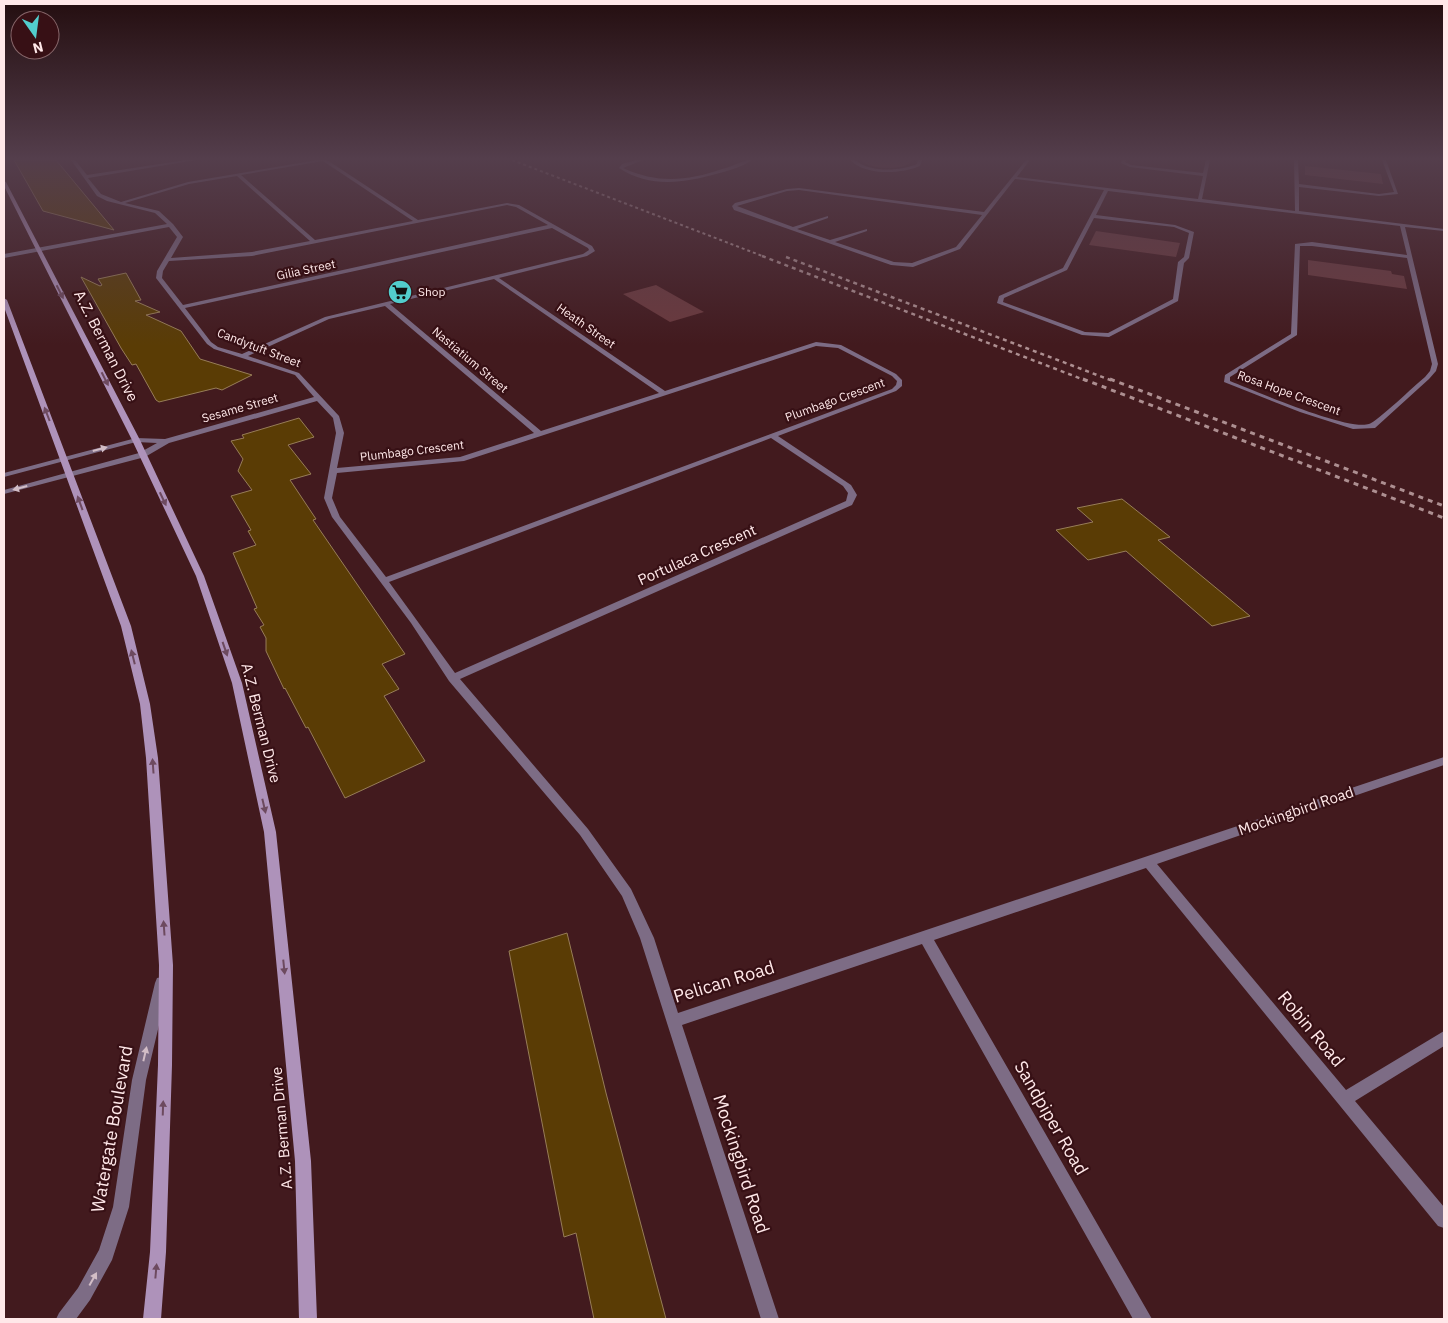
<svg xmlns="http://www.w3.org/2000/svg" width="1448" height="1323" font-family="'IBM Plex Sans',sans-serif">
<rect width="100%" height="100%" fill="#421a1e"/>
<g fill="#6a393d">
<path d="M861 160H911V162C903 171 866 169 861 160Z"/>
<path d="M1305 166 1381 174 1383 184 1305 175Z"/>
<path d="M1096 231 1180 243 1176 257 1089 245Z"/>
<path d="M1308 260 1391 271 1392 274 1404 276 1407 289 1308 275Z"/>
<path d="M656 285 704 312 670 322 623 294Z"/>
</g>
<g fill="#5a3c05" stroke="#977d58">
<path d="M14 160H56L114 230 43 211Z"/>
<path d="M126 273 141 300 135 301 160 312 146 315 181 331 200 359 252 375 222 390 216 388 159 402 156 400 136 364 132 365 121 348 81 277 100 286 102 285 98 279Z"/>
<path d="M299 418 314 437 288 445 311 474 290 480 316 519 313 520 405 654 382 664 399 689 384 696 425 761 345 798 308 727 306 728 285 688 284 689 266 651V638L260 627 264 625 254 609 257 608 233 553 256 545 248 531 251 530 231 496 252 490 238 471 243 459 231 441 244 438 242 435Z"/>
<path d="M1122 499 1170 537 1158 540 1250 616 1212 626 1126 551 1088 560 1056 530 1093 522 1077 508Z"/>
<path d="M567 933 606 1093 666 1319H594L576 1233 564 1237 509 951Z"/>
</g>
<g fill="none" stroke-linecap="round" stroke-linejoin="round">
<g fill="#7d6c85" fill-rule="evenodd">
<path d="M71 160H75L87 175 186 160H196L88 178 101 194 121 202 188 182 317 160H327L418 220 507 203 519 205 592 246 595 251 587 256 499 278 665 391 816 342 841 345 896 374 902 380V386L896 391 778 436 851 485 857 495 852 505 460 679 588 829 631 889 654 938 678 1013 1444 757V765L1157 864 1346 1090 1444 1031V1046L1355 1101 1444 1207V1228L1438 1226 1146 868 934 940 1152 1319H1133L922 944 682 1025 779 1319H761L640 938 622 896 580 835 449 681 411 623 332 517 324 498 336 433 333 418 317 401 169 443 145 457 4 494V490L139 453 157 443 136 442 4 477V473L136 438 165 439 314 397 295 375 214 349 207 344 156 278 157 271 177 237 169 227 4 258V254L167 224 155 213 107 201 97 196ZM323 161 413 221 315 240 241 175ZM237 176 310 241 252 252 171 258 183 237 173 224 159 211 125 203 189 184ZM507 205 516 207 548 225 183 305 162 278 163 271 169 261 252 256ZM552 228 588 248 589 250 583 254 325 317 242 354 218 347 211 342 185 308ZM494 279 659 393 541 431 390 304ZM385 306 534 433 460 457 337 468 344 433 339 416 299 373 248 356 329 319ZM816 346 838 348 892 376 897 381 896 385 892 389 386 577 340 517 332 498 337 473 464 461ZM771 438 843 486 848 493 846 501 455 673 389 582Z"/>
<path d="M636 160H643L623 168C658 184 687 181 722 169 732 167 742 160 752 160 742 167 728 171 716 174 684 183 649 188 619 168L622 164Z"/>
<path d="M850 160H855C869 173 901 171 917 164L918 160H922L920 166C901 174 866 176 850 160Z"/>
<path d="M1026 160H1030L1017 177 1198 199 1203 176 1130 167 1121 163 1122 160H1126L1125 162 1131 165 1203 173 1206 160H1210L1202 199 1295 211 1294 160H1298L1299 184 1379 194 1394 192 1382 160H1386L1398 194 1379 196 1299 187V211L1444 229V231L1405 227 1438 364 1436 371 1429 379 1375 428 1353 429 1300 412 1224 382 1225 375 1291 334 1295 244 1312 242 1407 255 1400 226 1108 191 1096 215 1175 225 1194 232 1189 258 1184 263 1178 301 1109 337 1082 335 997 303 999 296 1063 268 1104 190 1015 179 960 249 913 267 891 265 734 210 732 206 735 203 787 189 799 188 984 212ZM799 190 982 215 956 247 912 263 894 262 835 242 867 231V229L830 240 797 229 828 218V216L793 227 737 206 787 191ZM1094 218 1174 227 1189 233 1184 257 1178 262 1173 299 1108 333 1085 332 1003 302 1004 298 1067 270ZM1300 246H1312L1407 258 1432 364 1430 371 1425 377C1416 384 1377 422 1369 424 1348 431 1255 391 1230 381V377L1297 335Z"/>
<path d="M162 977 167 978 169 983 146 1080 129 1207 112 1260 90 1300 76 1319H56L59 1313 78 1288 99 1250 113 1207 132 1080 155 983 157 978Z"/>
</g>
<g fill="#ae92ba" fill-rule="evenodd">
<path d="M4 181 6 182 140 440 204 576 242 683 276 832 311 1161 317 1319H299L295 1161 264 832 232 683 196 576 132 440 4 186Z"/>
<path d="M4 298 7 300 131 626 150 704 158 758 173 965 172 1065 166 1252 161 1319H143L150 1252 158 1065 159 965 146 758 140 704 121 626 4 307Z"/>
</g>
<path stroke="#ad8f91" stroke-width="2" stroke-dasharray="3 3" stroke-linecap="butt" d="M512 160 765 257"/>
<g stroke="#ad8f91" stroke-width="2.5" stroke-dasharray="4 4" stroke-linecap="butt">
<path d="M762 256 1087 381"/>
<path d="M786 257 1113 381"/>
</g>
<g stroke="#ad8f91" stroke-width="3" stroke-dasharray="5 5" stroke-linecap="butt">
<path d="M1083 379 1444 518"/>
<path d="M1110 379 1444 506"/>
</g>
</g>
<defs><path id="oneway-solid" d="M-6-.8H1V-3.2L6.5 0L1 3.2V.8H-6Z" transform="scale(1.25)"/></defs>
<g fill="#6d4a5f">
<use href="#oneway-solid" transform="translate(60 292) rotate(63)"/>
<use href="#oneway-solid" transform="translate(105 379) rotate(63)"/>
<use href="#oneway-solid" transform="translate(47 414) rotate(-111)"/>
<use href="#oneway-solid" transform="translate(163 499) rotate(65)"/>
<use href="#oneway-solid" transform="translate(80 503) rotate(-110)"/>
<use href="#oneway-solid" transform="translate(225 649) rotate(71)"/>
<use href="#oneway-solid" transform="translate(133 657) rotate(-104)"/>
<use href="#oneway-solid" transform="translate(153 766) rotate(-94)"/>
<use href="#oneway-solid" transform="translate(264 806) rotate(77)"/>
<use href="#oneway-solid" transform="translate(164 928) rotate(-94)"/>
<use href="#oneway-solid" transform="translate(284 967) rotate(84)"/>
<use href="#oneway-solid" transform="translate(163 1108) rotate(-88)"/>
<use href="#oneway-solid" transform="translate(156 1271) rotate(-85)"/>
</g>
<g fill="#d2bdc6">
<use href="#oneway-solid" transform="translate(100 449) rotate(-15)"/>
<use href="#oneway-solid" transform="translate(20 488) rotate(165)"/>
<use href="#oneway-solid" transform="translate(145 1054) rotate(-77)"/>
<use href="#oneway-solid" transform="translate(93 1279) rotate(-61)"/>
</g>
<linearGradient id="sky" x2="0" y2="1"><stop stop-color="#240e10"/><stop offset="0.46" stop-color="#543e4c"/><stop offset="1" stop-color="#543e4c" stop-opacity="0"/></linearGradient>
<rect width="1448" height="345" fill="url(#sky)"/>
<defs>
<g id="supermarket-disc" transform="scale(1.25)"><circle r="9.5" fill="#52cdcd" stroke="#371015"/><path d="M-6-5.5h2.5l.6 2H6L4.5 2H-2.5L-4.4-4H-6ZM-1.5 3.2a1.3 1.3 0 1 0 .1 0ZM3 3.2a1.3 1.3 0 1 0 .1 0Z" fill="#111"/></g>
</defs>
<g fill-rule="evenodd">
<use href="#supermarket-disc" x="400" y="292"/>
</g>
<g text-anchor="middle" stroke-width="4.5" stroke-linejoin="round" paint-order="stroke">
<g font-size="12" fill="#ffe8e9" stroke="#371015">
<text transform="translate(306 270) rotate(-12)" y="4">Gilia Street</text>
<text transform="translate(586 326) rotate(35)" y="4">Heath Street</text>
<text transform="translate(259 348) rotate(21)" y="4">Candytuft Street</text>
<text transform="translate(470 360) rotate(40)" y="4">Nastiatium Street</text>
<text transform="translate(1289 393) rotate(20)" y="4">Rosa Hope Crescent</text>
<text transform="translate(835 400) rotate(-20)" y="4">Plumbago Crescent</text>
<text transform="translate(240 408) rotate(-16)" y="4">Sesame Street</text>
<text transform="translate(412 451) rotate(-7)" y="4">Plumbago Crescent</text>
</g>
<g font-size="12" fill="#ffe8e9" stroke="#371015" text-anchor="start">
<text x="418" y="296">Shop</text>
</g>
<g font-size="15" fill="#ffe8e9" stroke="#371015">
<text transform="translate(106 346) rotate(63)" y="5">A.Z. Berman Drive</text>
<text transform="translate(697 555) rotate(-24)" y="5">Portulaca Crescent</text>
<text transform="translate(261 723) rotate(76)" y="5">A.Z. Berman Drive</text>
<text transform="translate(1296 811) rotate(-19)" y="5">Mockingbird Road</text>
<text transform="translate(282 1128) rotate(-95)" y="5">A.Z. Berman Drive</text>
</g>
<g font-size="18" fill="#ffe8e9" stroke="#371015">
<text transform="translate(724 982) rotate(-17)" y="6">Pelican Road</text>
<text transform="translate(1311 1029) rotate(50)" y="6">Robin Road</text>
<text transform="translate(1051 1118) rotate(60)" y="6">Sandpiper Road</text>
<text transform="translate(112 1129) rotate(-80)" y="6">Watergate Boulevard</text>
<text transform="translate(741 1164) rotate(72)" y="6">Mockingbird Road</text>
</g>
</g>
<rect width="1448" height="1323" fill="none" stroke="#ffe8e9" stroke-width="10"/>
<g transform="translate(35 35) rotate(166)"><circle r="24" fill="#371015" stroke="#87666a"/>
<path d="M0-4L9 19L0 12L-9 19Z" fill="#52cdcd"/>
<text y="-8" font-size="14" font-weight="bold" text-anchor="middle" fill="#ffe8e9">N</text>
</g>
</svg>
